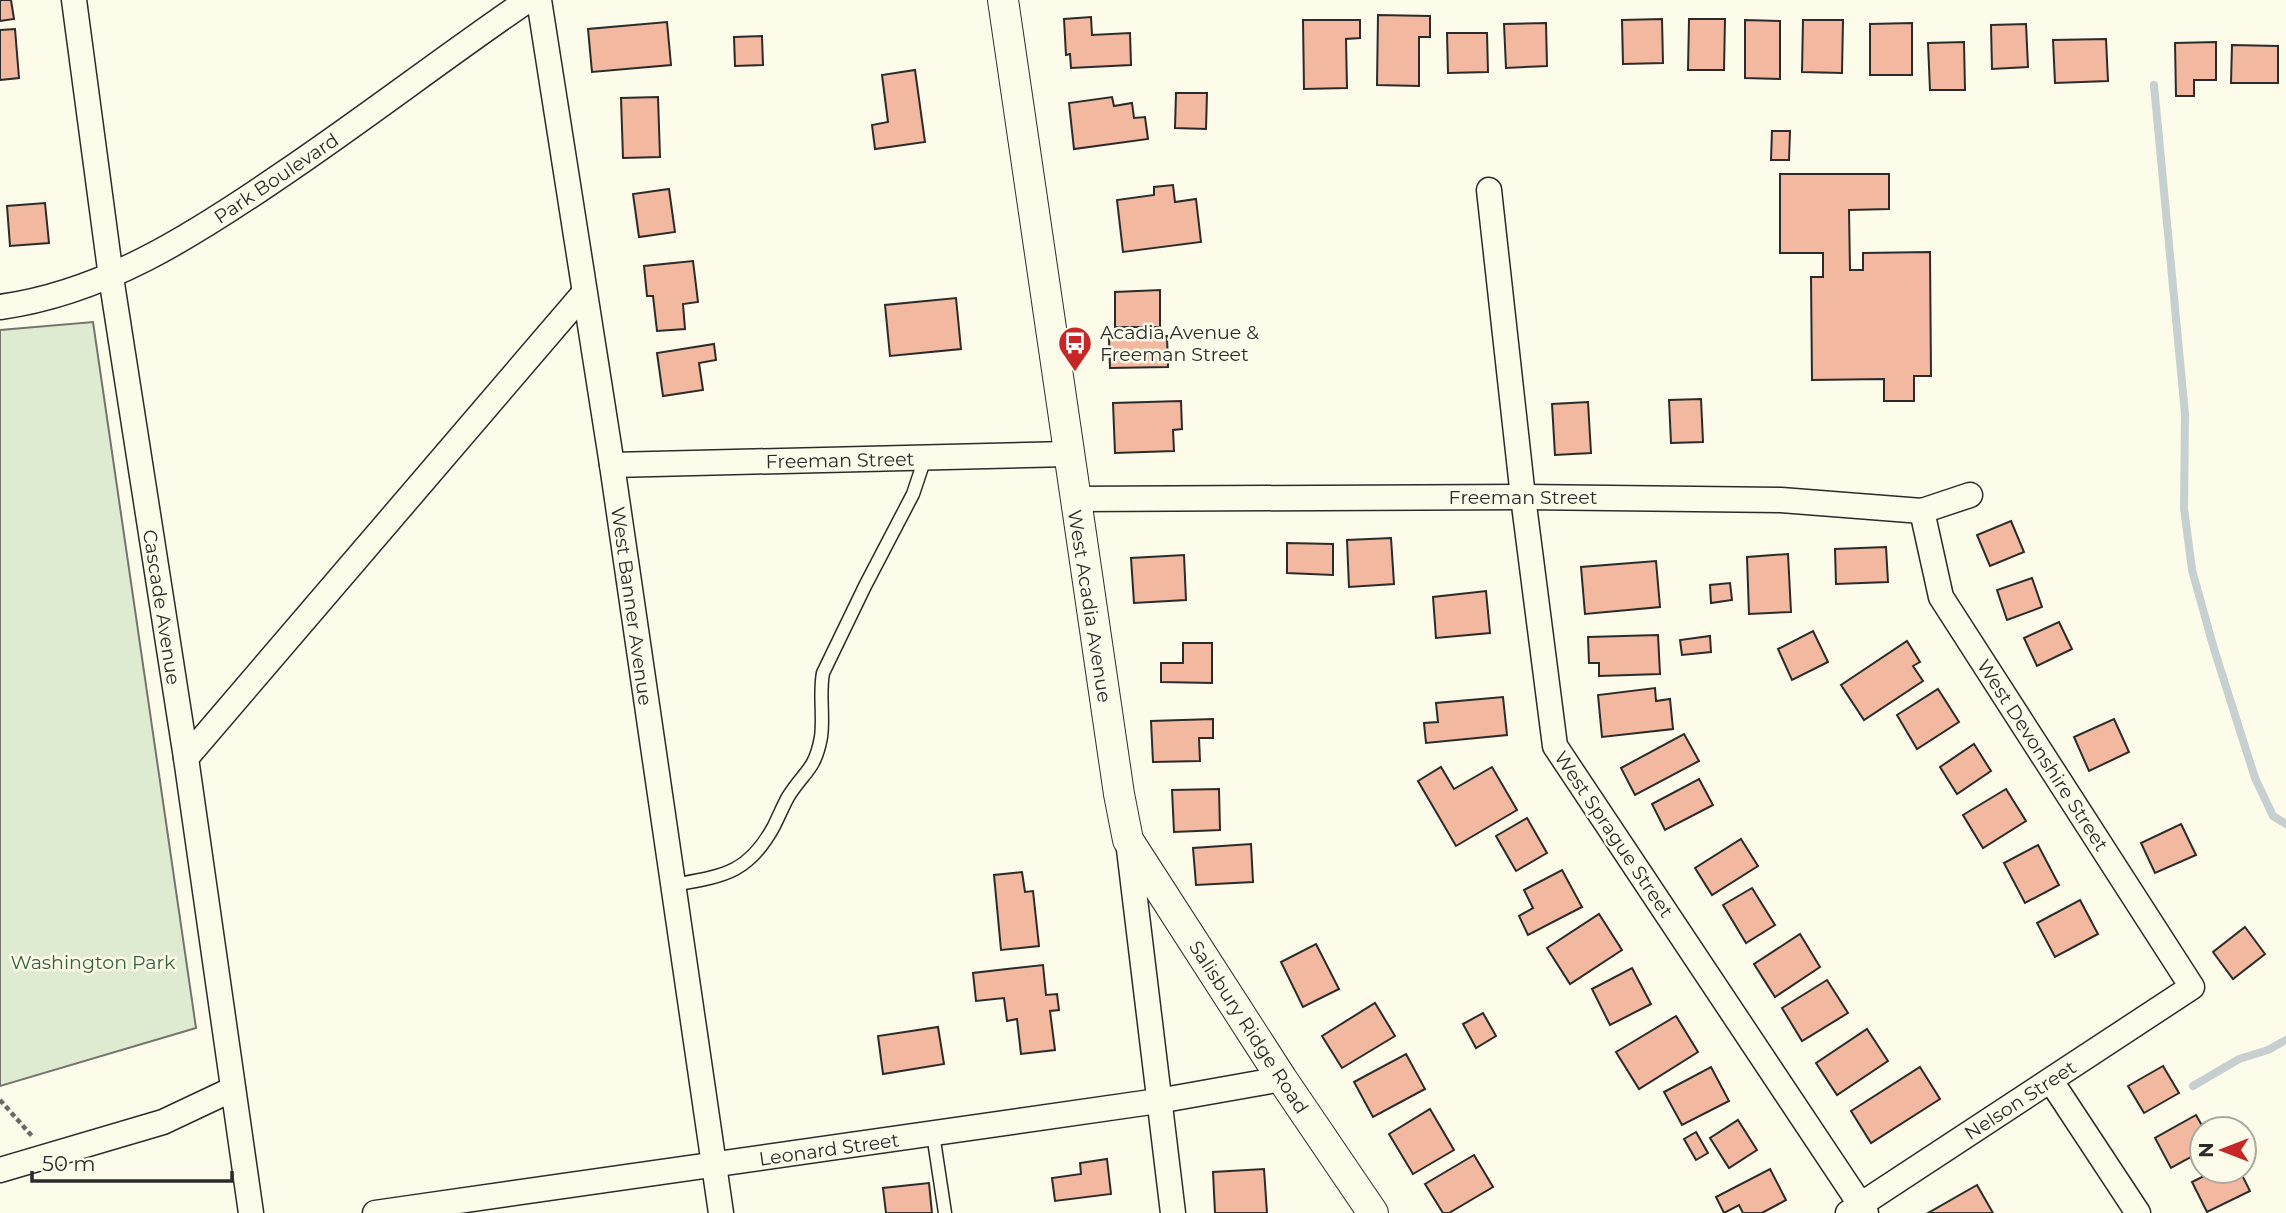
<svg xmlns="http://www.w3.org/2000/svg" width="2286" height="1213" font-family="Montserrat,sans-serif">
<rect width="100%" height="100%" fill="#fdfbea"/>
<path fill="#deebd1" stroke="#74746e" stroke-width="2" d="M93 322 196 1028 0 1086V330Z"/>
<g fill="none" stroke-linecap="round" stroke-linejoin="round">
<g stroke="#c7d0d0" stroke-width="8">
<path d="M2154 85 2185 414 2184 508 2192 570 2214 649 2255 778 2273 816 2286 824"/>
<path d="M2193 1086 2239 1059 2268 1050 2286 1040"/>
</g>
</g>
<g fill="#f2b8a0" stroke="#2b2b2b" stroke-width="2">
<path d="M0 0H11L14 19 0 21Z"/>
<path d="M1378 15 1430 16V37H1419V86L1377 85Z"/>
<path d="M1091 17 1092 35 1130 33 1131 65 1071 68 1070 54 1066 55 1064 19Z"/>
<path d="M1662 19 1663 63 1623 64 1622 20Z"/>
<path d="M1689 19H1725L1724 70H1688Z"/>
<path d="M1303 20H1360V38L1346 39 1347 88 1304 89Z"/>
<path d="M1745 20 1780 21V79L1745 78Z"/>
<path d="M1803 20H1843L1842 73 1802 72Z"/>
<path d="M667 22 671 65 592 72 588 29Z"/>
<path d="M1546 23 1547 66 1506 68 1504 24Z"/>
<path d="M1912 23V75H1870V24Z"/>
<path d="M2026 24 2028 67 1992 69 1991 25Z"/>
<path d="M15 29 19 78 0 80V30Z"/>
<path d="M1447 33H1487L1488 72 1448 73Z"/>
<path d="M762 36 763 65 735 66 734 37Z"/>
<path d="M2106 39 2108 81 2055 83 2053 40Z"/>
<path d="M1964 42 1965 90H1930L1928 43Z"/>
<path d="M2216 42V80H2194V96H2176L2175 43Z"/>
<path d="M2232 45 2278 46V83H2231Z"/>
<path d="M915 70 925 142 875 149 872 125 888 122 882 75Z"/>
<path d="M1176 93H1207L1206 129 1175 128Z"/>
<path d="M658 97 660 157 623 158 621 98Z"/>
<path d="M1112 97 1114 106 1132 103 1134 118 1145 117 1148 139 1074 149 1069 103Z"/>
<path d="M1772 131H1790L1789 160H1771Z"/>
<path d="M1780 174H1889V209L1849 210 1850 270H1863V253L1930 252 1931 376H1914V401H1884V379L1812 380 1811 277H1823V253H1780Z"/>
<path d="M1173 185 1175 202 1196 199 1201 242 1123 252 1117 200 1154 195V187Z"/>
<path d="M669 189 675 232 639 237 633 194Z"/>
<path d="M45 203 49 243 10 246 7 206Z"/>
<path d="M693 261 698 302 683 304 685 329 657 331 653 296H647L644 266Z"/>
<path d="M1160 290V327H1115V292Z"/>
<path d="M956 298 961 349 890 356 885 305Z"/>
<path d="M1167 336 1168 367 1110 368 1109 338Z"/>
<path d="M714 344 716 360 699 363 703 390 663 396 657 353Z"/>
<path d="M1701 399 1703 442 1671 443 1669 400Z"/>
<path d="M1181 401 1182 429 1173 430 1174 451 1115 453 1113 403Z"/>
<path d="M1588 402 1591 453 1555 455 1552 404Z"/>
<path d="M2011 521 2024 552 1990 566 1977 535Z"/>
<path d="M1391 538 1394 584 1349 587 1347 540Z"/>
<path d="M1287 543 1333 544V575L1287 573Z"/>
<path d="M1886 547 1888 582 1836 584 1835 549Z"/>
<path d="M1788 554 1791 612 1749 614 1747 557Z"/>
<path d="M1184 555 1186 600 1134 603 1131 558Z"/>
<path d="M1656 561 1660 607 1585 614 1581 567Z"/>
<path d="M2032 578 2042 607 2007 620 1997 590Z"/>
<path d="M1730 583 1732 600 1711 603 1710 585Z"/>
<path d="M1486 591 1490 633 1436 638 1433 597Z"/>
<path d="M2059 622 2072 649 2037 666 2024 638Z"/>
<path d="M1813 631 1828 662 1792 680 1778 649Z"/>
<path d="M1658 635 1660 674 1599 676V663H1589L1588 637Z"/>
<path d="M1710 636 1711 652 1682 655 1680 640Z"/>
<path d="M1907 641 1920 662 1913 666 1923 681 1864 720 1841 685Z"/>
<path d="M1183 643H1212V683L1161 682V663H1183Z"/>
<path d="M1655 688 1656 701 1670 699 1673 729 1602 737 1598 695Z"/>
<path d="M1938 689 1959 722 1917 749 1897 715Z"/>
<path d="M1503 697 1507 735 1426 743 1424 723 1438 722 1436 703Z"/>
<path d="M1213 719V738H1199L1200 761 1153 762 1151 721Z"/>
<path d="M2114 719 2129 752 2089 771 2074 737Z"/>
<path d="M1684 734 1699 761 1635 795 1621 768Z"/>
<path d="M1974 744 1991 771 1957 794 1940 767Z"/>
<path d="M1441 767 1454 789 1492 767 1517 810 1456 846 1418 781Z"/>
<path d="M1699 779 1713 805 1665 830 1652 804Z"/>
<path d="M1219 789 1220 830 1174 832 1172 790Z"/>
<path d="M2006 789 2026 821 1983 848 1963 815Z"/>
<path d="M1527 818 1547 853 1516 871 1496 836Z"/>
<path d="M2181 824 2196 855 2155 873 2141 843Z"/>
<path d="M1741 839 1758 866 1712 895 1695 868Z"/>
<path d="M1251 844 1253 882 1196 885 1193 848Z"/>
<path d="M2038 845 2059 885 2025 903 2004 863Z"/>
<path d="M1562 870 1582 907 1528 935 1519 916 1533 908 1524 890Z"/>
<path d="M1022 872 1025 892 1033 891 1039 946 1001 950 994 875Z"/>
<path d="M1752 888 1775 925 1746 943 1723 905Z"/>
<path d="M2080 900 2098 934 2055 957 2037 923Z"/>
<path d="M1599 914 1622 950 1570 984 1547 948Z"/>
<path d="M2245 927 2265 954 2233 979 2213 952Z"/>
<path d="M1800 934 1820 967 1775 997 1754 964Z"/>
<path d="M1316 944 1339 989 1303 1007 1281 962Z"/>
<path d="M1043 965 1046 995 1057 994 1059 1010 1050 1011 1055 1050 1021 1054 1017 1019 1007 1021 1004 998 976 1001 973 973Z"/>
<path d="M1632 968 1651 1004 1610 1025 1592 989Z"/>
<path d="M1827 980 1848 1013 1802 1041 1782 1008Z"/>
<path d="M1375 1003 1395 1036 1342 1068 1322 1036Z"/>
<path d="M1483 1013 1496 1036 1476 1048 1463 1024Z"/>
<path d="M1676 1016 1698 1052 1639 1089 1616 1052Z"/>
<path d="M938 1027 944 1064 883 1074 878 1036Z"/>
<path d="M1867 1029 1888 1061 1837 1095 1816 1063Z"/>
<path d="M1406 1054 1425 1089 1373 1117 1354 1082Z"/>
<path d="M2163 1066 2179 1093 2144 1113 2128 1086Z"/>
<path d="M1711 1067 1729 1101 1682 1125 1664 1092Z"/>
<path d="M1920 1067 1940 1099 1871 1143 1851 1111Z"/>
<path d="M1430 1109 1454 1150 1413 1174 1389 1134Z"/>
<path d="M2196 1115 2204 1129H2202V1151L2171 1168 2155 1138Z"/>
<path d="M1738 1120 1757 1150 1729 1168 1710 1138Z"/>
<path d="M1696 1132 1708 1153 1696 1160 1684 1139Z"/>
<path d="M1474 1155 1493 1187 1449 1213H1443L1425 1184Z"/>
<path d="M1107 1159 1111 1194 1055 1201 1052 1178 1081 1174 1080 1163Z"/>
<path d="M1264 1169 1267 1213H1215L1213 1172Z"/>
<path d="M1770 1169 1786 1200 1762 1213H1743L1739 1205 1724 1213 1716 1197Z"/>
<path d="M2214 1171H2240L2250 1191 2207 1212 2192 1182Z"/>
<path d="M929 1183 932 1213H886L883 1188Z"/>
<path d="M1977 1185 1993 1213H1928Z"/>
</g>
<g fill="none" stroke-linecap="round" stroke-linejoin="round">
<g stroke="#2b2b2b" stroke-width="15">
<g id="service">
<path d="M673 885C723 876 748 874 774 826 779 816 783 806 788 797 804 771 815 771 821 737 824 716 819 694 823 673L865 586 913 494 925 458"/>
<path d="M933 1134 945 1213"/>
</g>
</g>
<g stroke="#2b2b2b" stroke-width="27">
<g id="minor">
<path d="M74 0 111 277 186 758 251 1213"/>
<path d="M539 0 612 465 721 1213"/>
<path d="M1489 190 1523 497 1555 746 1866 1213"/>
<path d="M0 307C103 293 192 236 277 178 362 121 443 58 528 0"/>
<path d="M612 465 1069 454"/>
<path d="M1074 499 1523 497 1781 500 1922 511 1970 495"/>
<path d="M186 758 584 293"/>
<path d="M1128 841 1173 1213"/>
<path d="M2051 1081 2138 1213"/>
<path d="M0 1170 163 1122 233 1089"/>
<path d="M375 1213 1158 1101 1282 1079"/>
<path d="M1848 1213 2192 987 1941 597 1922 511"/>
</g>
</g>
<g stroke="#2b2b2b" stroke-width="32">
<path id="tertiary" d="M1003 0 1119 794 1128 840 1282 1079 1373 1213"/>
</g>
<path stroke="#6a6964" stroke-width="4.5" stroke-dasharray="5 3.5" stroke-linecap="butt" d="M0 1100 32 1136"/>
<use href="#service" stroke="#fdfbea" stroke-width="12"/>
<use href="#minor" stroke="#fdfbea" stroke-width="24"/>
<use href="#tertiary" stroke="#fdfbea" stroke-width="30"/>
</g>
<defs>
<g id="bus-pin" transform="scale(1.75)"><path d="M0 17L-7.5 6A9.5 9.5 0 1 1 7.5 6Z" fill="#c62828" stroke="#fdfbea"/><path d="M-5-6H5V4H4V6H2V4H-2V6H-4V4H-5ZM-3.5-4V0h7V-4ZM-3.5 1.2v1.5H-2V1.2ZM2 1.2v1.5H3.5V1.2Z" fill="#fff"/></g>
</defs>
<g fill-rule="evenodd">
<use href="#bus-pin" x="1075" y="343"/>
</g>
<g text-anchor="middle" stroke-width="5" stroke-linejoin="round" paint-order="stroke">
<g font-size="19" fill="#2b2b2b" stroke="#fdfbea">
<text transform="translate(276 178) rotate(-34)" y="7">Park Boulevard</text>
<text transform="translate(840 460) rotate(-1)" y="7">Freeman Street</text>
<text x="1523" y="504">Freeman Street</text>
<text transform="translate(632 606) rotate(82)" y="7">West Banner Avenue</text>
<text transform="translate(1090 606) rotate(81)" y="7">West Acadia Avenue</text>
<text transform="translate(162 607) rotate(81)" y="7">Cascade Avenue</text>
<text transform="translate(2043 755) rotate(57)" y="7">West Devonshire Street</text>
<text transform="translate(1614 834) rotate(56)" y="7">West Sprague Street</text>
<text transform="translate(1249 1027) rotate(57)" y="7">Salisbury Ridge Road</text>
<text transform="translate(2020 1100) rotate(-33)" y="7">Nelson Street</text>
<text transform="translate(829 1149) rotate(-8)" y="7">Leonard Street</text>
</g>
<g font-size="19" fill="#2b2b2b" stroke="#fdfbea" text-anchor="start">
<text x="1100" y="339">Acadia Avenue &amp;<tspan x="1100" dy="22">Freeman Street</tspan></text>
</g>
<g font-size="19" fill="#34623c" stroke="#fdfbea">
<text x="93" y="969">Washington Park</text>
</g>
</g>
<g transform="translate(2223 1150) rotate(270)"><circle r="33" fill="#fdfbea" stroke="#a9a89e" stroke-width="2"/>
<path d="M0-5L12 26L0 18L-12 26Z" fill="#c62828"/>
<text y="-10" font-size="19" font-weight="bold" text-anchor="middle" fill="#2b2b2b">N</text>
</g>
<path d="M32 1171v10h200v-10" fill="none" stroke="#2b2b2b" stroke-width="3.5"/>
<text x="42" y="1171" font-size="21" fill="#2b2b2b" stroke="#fdfbea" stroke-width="5" paint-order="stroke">50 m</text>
</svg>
